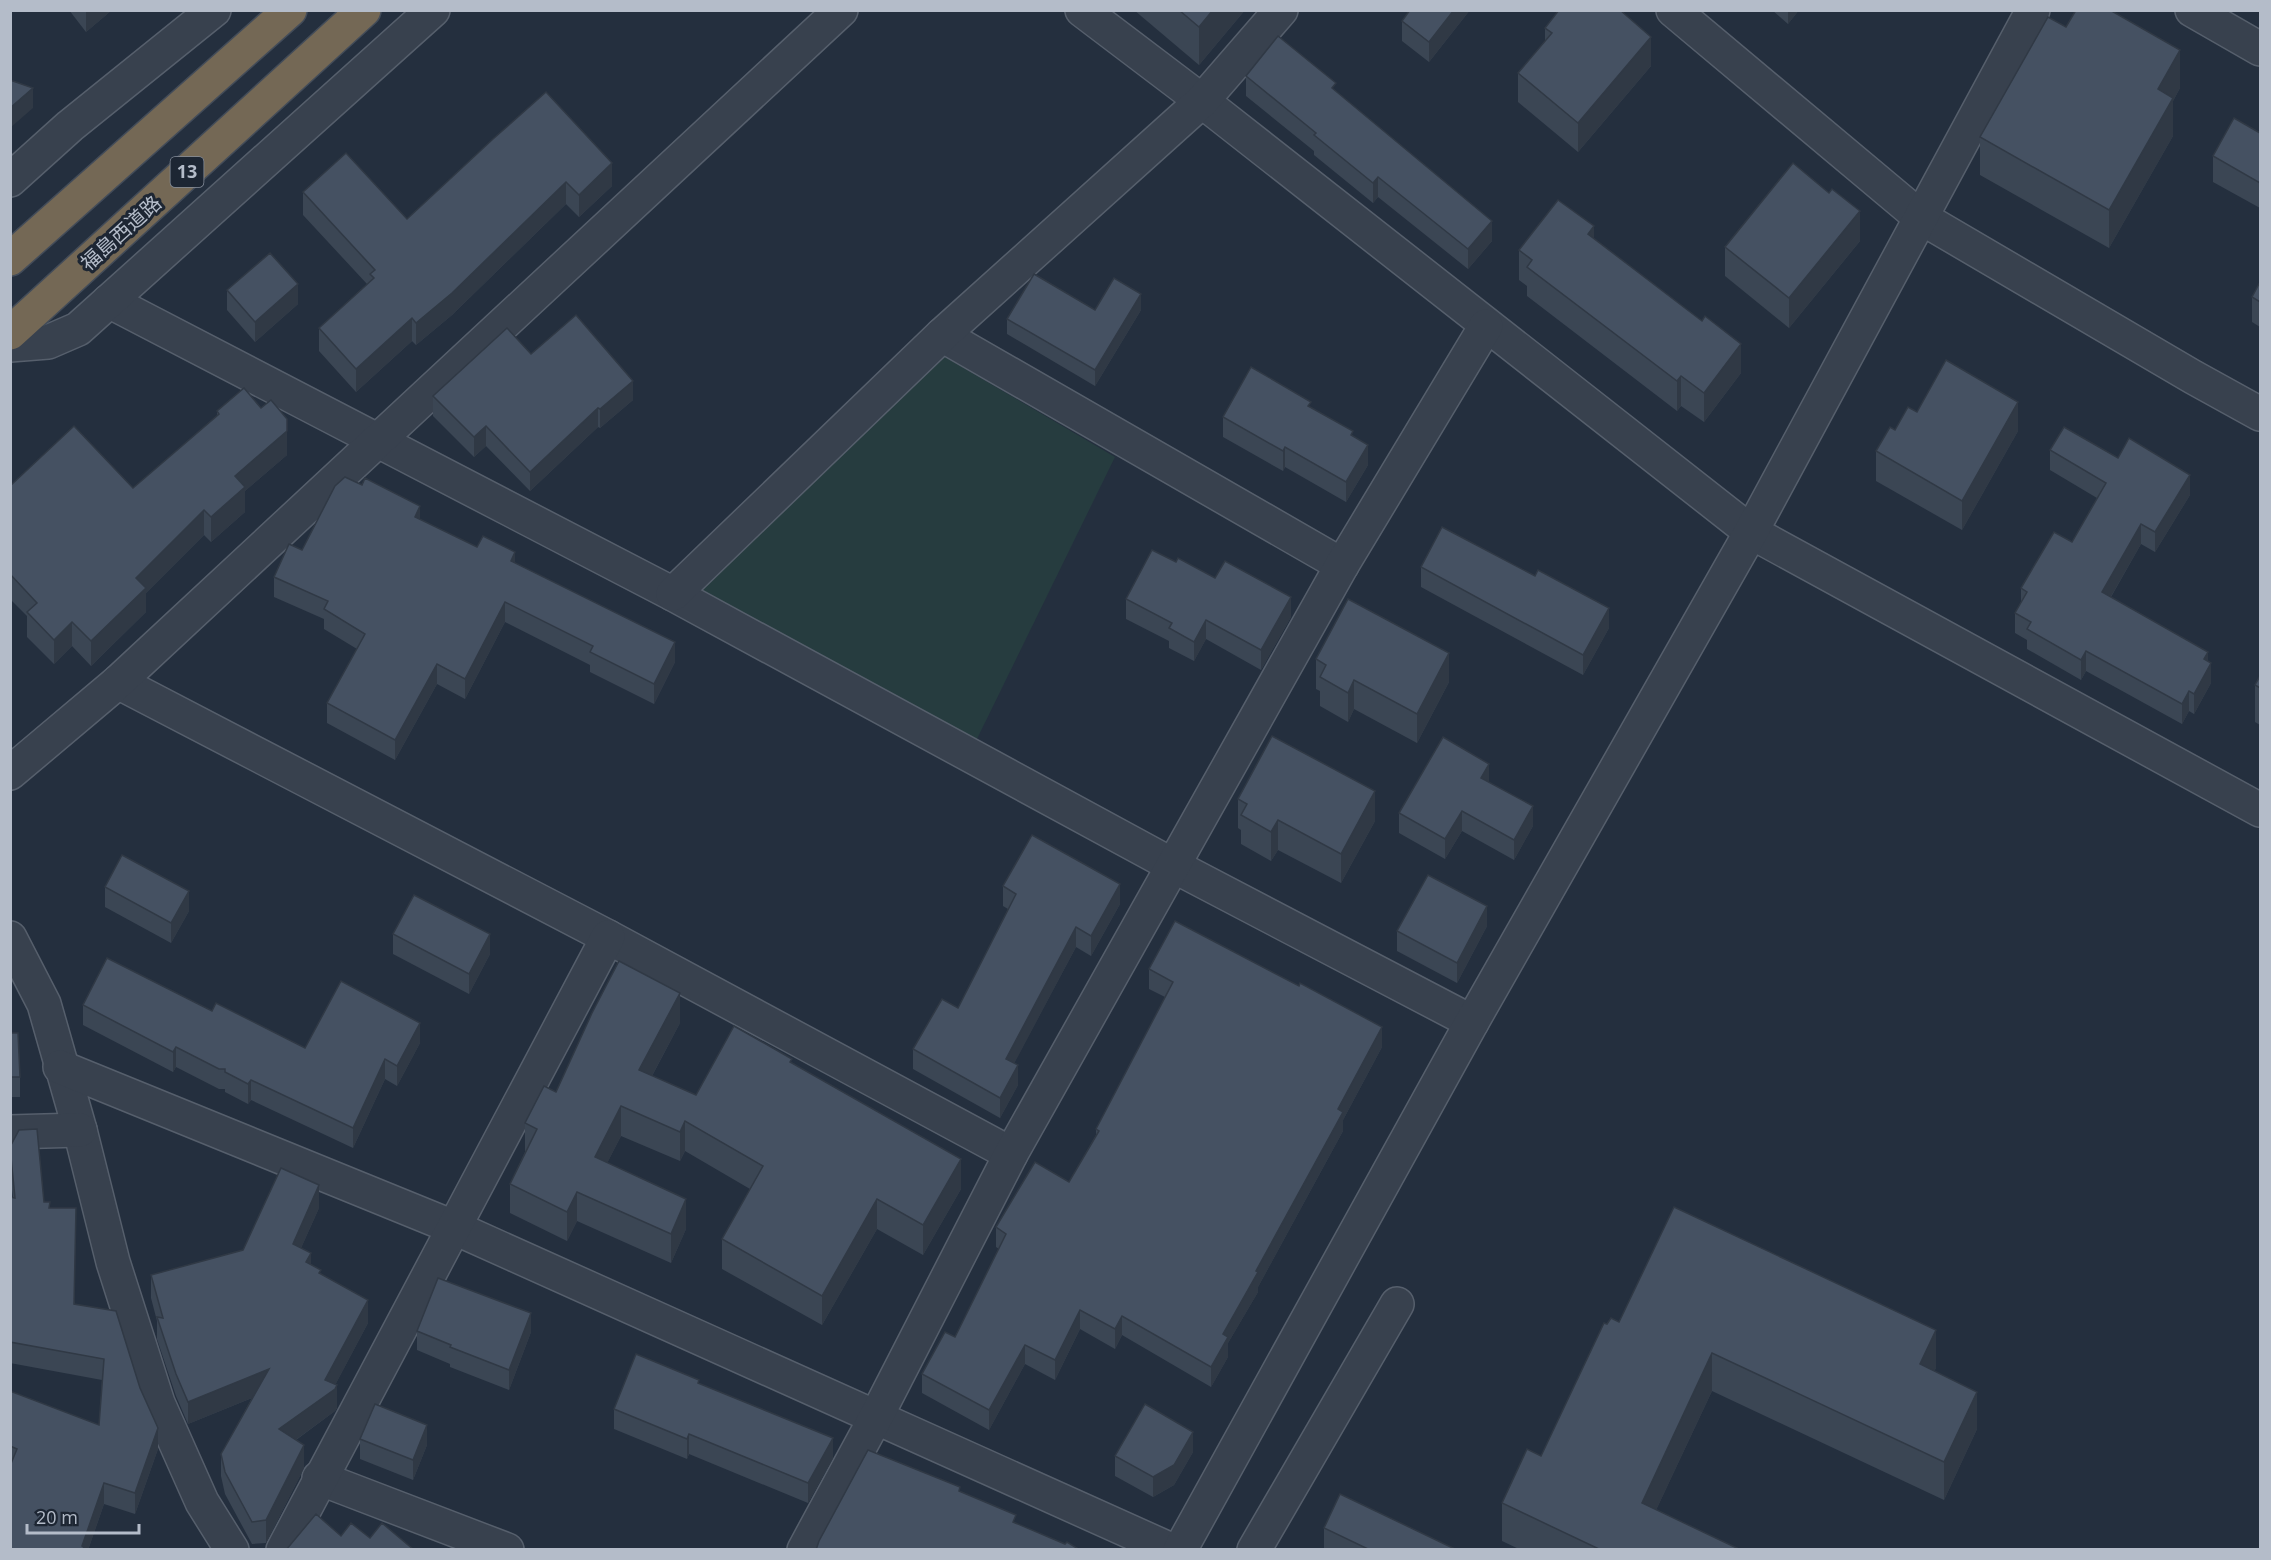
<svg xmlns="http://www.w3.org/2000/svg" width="2271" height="1560" font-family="'Open Sans','Noto Sans JP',sans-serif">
<rect width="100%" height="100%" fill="#242f3e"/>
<path fill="#263c3f" d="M945 357 1115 457 975 743 697 588Z"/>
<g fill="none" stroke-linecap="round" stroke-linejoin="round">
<g stroke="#565f6c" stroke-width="36">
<g id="minor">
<path d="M1082 10 1202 101 1751 532 2260 810"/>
<path d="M1673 10 1920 217 2193 377 2260 414"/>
<path d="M2192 10 2260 49"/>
<path d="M10 180 70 126 214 10"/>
<path d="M109 301 673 594 1174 866 1472 1022"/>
<path d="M942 335 1342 565"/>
<path d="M10 345 48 342 78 329 433 10"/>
<path d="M673 594 942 335 1202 101 1281 10"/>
<path d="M118 682 608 937 1011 1154"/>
<path d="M10 773 118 682 841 10"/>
<path d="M10 938 44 1004 80 1130 113 1262 158 1403 202 1502 232 1550"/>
<path d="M60 1067 453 1227 1171 1550"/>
<path d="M10 1132 80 1130"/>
<path d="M319 1478 507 1550"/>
<path d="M283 1550 608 937"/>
<path d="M804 1550 876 1417 1011 1154 1342 565 1486 326"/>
<path d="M1180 1550 1472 1022 1751 532 2033 10"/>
<path d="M1254 1550 1397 1304"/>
</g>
</g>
<g stroke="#434c59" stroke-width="36">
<g id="highway">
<path d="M10 259 290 10"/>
<path d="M10 333 364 10"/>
</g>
</g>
<use href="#minor" stroke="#38414e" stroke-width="33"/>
<use href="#highway" stroke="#746855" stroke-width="33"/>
</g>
<g fill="#3b4654">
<path d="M69 10H112L86 32Z"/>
<path d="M1134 10H1245L1199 65Z"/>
<path d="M1410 10H1470L1429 62 1402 41V21Z"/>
<path d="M1772 10H1799L1788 24Z"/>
<path d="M2066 27 2180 88 2173 101V136L2109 248 1980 175V137Z"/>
<path d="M1545 28 1651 66 1578 152 1518 102V73L1545 41Z"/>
<path d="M1246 76 1336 91 1492 241 1468 269 1378 197 1373 203 1314 155V151L1246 96Z"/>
<path d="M2260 133V208L2213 182V156Z"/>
<path d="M493 139 612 186 579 217 566 204 452 315 416 345 412 341 356 392 319 351V328L367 284 303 215V192L407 219Z"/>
<path d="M1594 239 1741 373 1704 422 1681 406 1677 411 1527 296V286L1519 280V250Z"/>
<path d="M1860 241 1789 328 1725 276V247Z"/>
<path d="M2260 282V327L2252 322V297Z"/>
<path d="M227 290 298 304 255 342 227 310Z"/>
<path d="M1095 310H1141L1095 386 1007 334V319Z"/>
<path d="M433 396 633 400 600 428 598 427 530 491 486 446 474 457 433 416Z"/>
<path d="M1311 407 1353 437 1368 465 1346 502 1285 467 1283 471 1223 437V417Z"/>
<path d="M217 411 287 455 245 491V512L211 542 204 535 146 593V612L91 666 72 646 54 664 27 637V616L10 599V486L133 488 217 416Z"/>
<path d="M1917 412 2018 431 1962 530 1876 481V451L1895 430Z"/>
<path d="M2050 450 2118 458 2190 495 2155 552 2141 544 2111 597 2208 661 2211 683 2194 714 2189 711 2182 724 2086 671 2081 680 2027 649V640L2015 633V613L2021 602V588L2072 542 2097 498 2050 470Z"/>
<path d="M420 519 477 547 515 563 675 662 654 704 590 672V665L505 622 465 699 437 684 395 760 327 723V703L357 649 324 629V619L274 597V577L302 550Z"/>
<path d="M1176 562 1291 617 1261 670 1206 639 1194 661 1169 648V641L1126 619V599Z"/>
<path d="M1421 567 1609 628 1583 675 1421 587Z"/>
<path d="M1316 659 1449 682 1417 743 1354 709 1348 722 1320 706V691L1316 689Z"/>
<path d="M2260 676V725L2255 722V685Z"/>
<path d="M1489 782 1533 826 1514 860 1462 831 1445 859 1399 833V813Z"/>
<path d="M1238 799 1375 821 1341 883 1278 850 1271 861 1241 844V830L1238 828Z"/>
<path d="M1003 886 1120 904 1091 956 1076 947 1014 1063 1018 1085 1000 1118 913 1069V1049L958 1008 1008 909 1003 906Z"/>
<path d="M105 887 189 911 171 943 105 907Z"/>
<path d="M1487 926 1457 983 1397 951V931Z"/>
<path d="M393 934 490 954 469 994 393 954Z"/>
<path d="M1149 969 1382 1047 1343 1120V1131L1258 1287V1292L1228 1343V1357L1211 1387 1122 1335 1115 1349 1080 1329 1055 1380 1025 1364 989 1430 922 1393V1374L955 1337 999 1249 996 1247V1227L1069 1182 1096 1135V1129L1165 997 1149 989Z"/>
<path d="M83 1005 212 1011 305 1048 420 1043 397 1086 385 1079 353 1148 251 1100 248 1104 225 1092V1089H219L176 1067 173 1072 83 1025Z"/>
<path d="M680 1023 652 1076 696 1095 792 1063 961 1189 923 1255 877 1229 822 1325 722 1269V1239L750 1189 685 1151 680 1161 621 1136 607 1163 686 1229 671 1263 577 1221 567 1241 510 1213V1184L525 1152V1123L556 1092Z"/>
<path d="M10 1033 20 1077V1097H10Z"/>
<path d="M10 1147 44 1202 50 1208 75 1304 158 1449 135 1514 104 1504 88 1550H10V1391L99 1425 102 1380 10 1363V1197L13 1198 10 1175Z"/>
<path d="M319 1208 301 1248 311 1265 368 1323 335 1385 337 1408 335 1411 296 1440 304 1468 266 1543 252 1544 225 1494 221 1476V1454L252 1398 188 1424 176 1396 157 1339V1321L151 1298V1275L243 1250Z"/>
<path d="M1619 1322 1936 1368 1934 1371 1977 1429 1944 1500 1712 1391 1656 1510 1741 1550H1521L1502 1541V1503L1541 1456 1607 1324Z"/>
<path d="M417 1331 531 1332 509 1390 450 1367V1364L417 1350Z"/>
<path d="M699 1383 833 1458 808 1503 689 1454 687 1459 614 1429V1409Z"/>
<path d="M360 1439 427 1445 413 1480 360 1459Z"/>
<path d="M1193 1452 1174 1485 1153 1497 1115 1476V1456Z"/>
<path d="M1324 1528 1457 1550H1328L1324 1548Z"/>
</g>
<g fill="#303945">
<path d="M88 10H112L86 32V12Z"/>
<path d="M1213 10H1245L1199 65V27Z"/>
<path d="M1454 10H1470L1429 62V42Z"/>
<path d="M1788 10H1799L1788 24Z"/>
<path d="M1651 37V66L1578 152V123Z"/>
<path d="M2180 50V88L2173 101V136L2109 248V210L2158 89Z"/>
<path d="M33 88V108L10 128V108Z"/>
<path d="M612 163V186L579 217V195Z"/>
<path d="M1378 177V197L1373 203V183Z"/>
<path d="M566 182V204L452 315 416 345V323Z"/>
<path d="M1860 211V241L1789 328V298Z"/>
<path d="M1492 221V241L1468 269V249Z"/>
<path d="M1594 226V256L1588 234Z"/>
<path d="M298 284V304L255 342V322Z"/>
<path d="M1141 294V310L1095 386V370Z"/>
<path d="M412 318V341L356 392V369Z"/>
<path d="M1741 344V373L1704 422V393Z"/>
<path d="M1681 376V406L1677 411V381Z"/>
<path d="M633 381V400L600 428V409Z"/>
<path d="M2018 402V431L1962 530V501Z"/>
<path d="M598 408V427L530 491V472Z"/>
<path d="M486 426V446L474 457V437Z"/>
<path d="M287 431V455L245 491V512L211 542V517L235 476Z"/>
<path d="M1368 445V465L1346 502V482Z"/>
<path d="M1285 447V467L1283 471V451Z"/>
<path d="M2190 475V495L2155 552V532Z"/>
<path d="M420 506V526L415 517Z"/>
<path d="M204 510V535L146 593V612L91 666V641L136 578Z"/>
<path d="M2141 524V544L2102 612V592Z"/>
<path d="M515 552V571L511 561Z"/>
<path d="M1291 597V617L1261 670V650Z"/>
<path d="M505 602V622L465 699V679Z"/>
<path d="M1609 608V628L1583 675V655Z"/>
<path d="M1206 620V639L1194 661V642Z"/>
<path d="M72 622V646L54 664V640Z"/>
<path d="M675 642V662L654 704V684Z"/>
<path d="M2086 651V671L2081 680V660Z"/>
<path d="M2208 652V668L2211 663V683L2194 714V694L2204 659Z"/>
<path d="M1449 653V682L1417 743V714Z"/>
<path d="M437 664V684L395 760V740Z"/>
<path d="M1354 680V709L1348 722V693Z"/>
<path d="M2189 691V711L2182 724V704Z"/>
<path d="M1489 764V784L1481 778Z"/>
<path d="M1375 791V821L1341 883V854Z"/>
<path d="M1533 806V826L1514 860V840Z"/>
<path d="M1462 811V831L1445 859V839Z"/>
<path d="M1278 820V850L1271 861V832Z"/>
<path d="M1120 884V904L1091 956V936Z"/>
<path d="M189 891V911L171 943V923Z"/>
<path d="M1487 906V926L1457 983V963Z"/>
<path d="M1076 927V947L1006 1079V1059Z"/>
<path d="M490 934V954L469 994V974Z"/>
<path d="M680 993V1023L639 1100V1070Z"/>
<path d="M420 1023V1043L397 1086V1066Z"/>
<path d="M1382 1027V1047L1343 1120V1131L1258 1287V1292L1228 1343V1357L1211 1387V1367L1223 1334 1256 1271 1338 1109Z"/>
<path d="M176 1047V1067L173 1072V1052Z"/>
<path d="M385 1059V1079L353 1148V1128Z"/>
<path d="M1018 1065V1085L1000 1118V1098Z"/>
<path d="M251 1080V1100L248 1104V1084Z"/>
<path d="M621 1106V1136L595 1187V1157Z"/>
<path d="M685 1121V1151L680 1161V1132Z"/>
<path d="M961 1159V1189L923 1255V1225Z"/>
<path d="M319 1185V1208L293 1266V1244Z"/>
<path d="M577 1192V1221L567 1241V1212Z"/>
<path d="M686 1199V1229L671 1263V1234Z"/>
<path d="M877 1199V1229L822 1325V1296Z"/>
<path d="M311 1253V1276L306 1262Z"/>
<path d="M368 1300V1323L332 1391 337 1385V1408L335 1411 279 1452V1429L325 1380Z"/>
<path d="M1080 1310V1329L1055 1380V1360Z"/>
<path d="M531 1313V1332L509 1390V1370Z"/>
<path d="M1122 1316V1335L1115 1349V1329Z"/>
<path d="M1936 1330V1368L1920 1402V1364Z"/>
<path d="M1025 1345V1364L989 1430V1410Z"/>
<path d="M1712 1353V1391L1642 1540V1503Z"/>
<path d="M269 1369V1391L188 1424V1402Z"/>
<path d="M1977 1392V1429L1944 1500V1462Z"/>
<path d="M427 1425V1445L413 1480V1460Z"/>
<path d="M158 1428V1449L135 1514V1493Z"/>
<path d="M1193 1432V1452L1174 1485 1153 1497V1477Z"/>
<path d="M689 1434V1454L687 1459V1439Z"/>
<path d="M833 1438V1458L808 1503V1483Z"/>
<path d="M304 1445V1468L266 1543V1520Z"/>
<path d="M104 1483V1504L88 1550H82V1546Z"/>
</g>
<g fill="#455162" stroke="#303945" stroke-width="1.5">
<path d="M1179 10H1213L1199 27Z"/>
<path d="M1410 10H1454L1429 42 1402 21Z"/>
<path d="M1559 10H1620L1651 37 1578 123 1518 73 1552 33 1545 28Z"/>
<path d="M2076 10H2110L2180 50 2158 89 2173 98 2109 210 1980 137 2048 17 2066 27Z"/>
<path d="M1278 36 1336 83 1332 88 1492 221 1468 249 1378 177 1373 183 1314 135 1316 133 1246 76Z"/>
<path d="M10 80 33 88 10 108Z"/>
<path d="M546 92 612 163 579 195 566 182 452 293 416 323 412 318 356 369 319 328 374 278 370 274 375 270 303 192 346 153 407 219 493 139Z"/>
<path d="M2234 118 2260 133V183L2213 156Z"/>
<path d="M1793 163 1829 193 1832 189 1860 211 1789 298 1725 247Z"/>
<path d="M1558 200 1594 226 1588 234 1702 321 1705 316 1741 344 1704 393 1681 376 1677 381 1527 267 1532 260 1519 250Z"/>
<path d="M270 253 298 284 255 322 227 290Z"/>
<path d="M1034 274 1095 310 1114 278 1141 294 1095 370 1007 319Z"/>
<path d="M2260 282V302L2252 297Z"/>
<path d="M576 315 633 381 600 409 598 408 530 472 486 426 474 437 433 396 507 328 531 354Z"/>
<path d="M1946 360 2018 402 1962 501 1876 451 1890 427 1895 430 1908 407 1917 412Z"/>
<path d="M1251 367 1311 402 1308 406 1353 431 1351 435 1368 445 1346 482 1285 447 1283 451 1223 417Z"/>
<path d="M244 388 261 408 271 400 287 419V431L235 476 245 487 211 517 204 510 136 578 146 588 91 641 72 622 54 640 27 612 37 603 10 574V486L74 426 133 488 219 414 217 411Z"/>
<path d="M2064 427 2118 458 2129 438 2190 475 2155 532 2141 524 2102 592 2208 652 2204 659 2211 663 2194 694 2189 691 2182 704 2086 651 2081 660 2027 629 2031 622 2015 613 2027 592 2021 588 2054 532 2072 542 2106 483 2050 450Z"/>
<path d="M345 477 362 485 365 478 420 506 415 517 477 547 483 536 515 552 511 561 675 642 654 684 590 652 593 646 505 602 465 679 437 664 395 740 327 703 365 634 324 609 328 601 274 577 289 544 302 550 335 486Z"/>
<path d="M1442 527 1535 576 1538 570 1609 608 1583 655 1421 567Z"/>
<path d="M1152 550 1176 562 1178 558 1215 578 1225 561 1291 597 1261 650 1206 620 1194 642 1169 628 1172 623 1126 599Z"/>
<path d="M1348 599 1449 653 1417 714 1354 680 1348 693 1320 677 1326 665 1316 659Z"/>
<path d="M2260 676V688L2255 685Z"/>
<path d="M1272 736 1375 791 1341 854 1278 820 1271 832 1241 815 1247 804 1238 799Z"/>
<path d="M1443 737 1489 764 1481 778 1533 806 1514 840 1462 811 1445 839 1399 813Z"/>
<path d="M1032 835 1120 884 1091 936 1076 927 1006 1059 1018 1065 1000 1098 913 1049 942 999 958 1008 1016 894 1003 886Z"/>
<path d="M122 855 189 891 171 923 105 887Z"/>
<path d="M1428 875 1487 906 1457 963 1397 931Z"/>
<path d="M414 895 490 934 469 974 393 934Z"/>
<path d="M1175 921 1299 986 1300 983 1382 1027 1338 1109 1343 1112 1256 1271 1258 1272 1223 1334 1228 1337 1211 1367 1122 1316 1115 1329 1080 1310 1055 1360 1025 1345 989 1410 922 1374 945 1332 955 1337 1006 1234 996 1227 1035 1162 1069 1182 1099 1131 1096 1129 1173 982 1149 969Z"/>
<path d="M107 958 212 1011 216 1003 305 1048 341 981 420 1023 397 1066 385 1059 353 1128 251 1080 248 1084 225 1072V1069H219L176 1047 173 1052 83 1005Z"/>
<path d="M619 961 680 993 639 1070 696 1095 734 1026 792 1059 790 1062 961 1159 923 1225 877 1199 822 1296 722 1239 763 1166 685 1121 680 1132 621 1106 595 1157 686 1199 671 1234 577 1192 567 1212 510 1184 537 1129 525 1123 544 1086 556 1092 592 1013Z"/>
<path d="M10 1033H18L20 1077H10Z"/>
<path d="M37 1129 44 1202H50L49 1208H76L74 1304 116 1311 140 1388 158 1428 135 1493 104 1483 82 1546 87 1550H10V1466L17 1449 10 1446V1391L99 1425 104 1359 10 1342V1197L15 1198 10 1147 19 1130Z"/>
<path d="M281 1168 319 1185 293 1244 311 1253 306 1262 321 1270 319 1273 368 1300 325 1380 337 1385 335 1389 279 1429 304 1445 266 1520 252 1522 225 1472 221 1454 269 1369 188 1402 176 1374 157 1317 163 1318 151 1275 243 1250Z"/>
<path d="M1674 1207 1936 1330 1920 1364 1977 1392 1944 1462 1712 1353 1642 1503 1741 1550H1601L1502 1503 1527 1449 1541 1456 1604 1323 1607 1324 1611 1318 1619 1322Z"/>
<path d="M438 1278 531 1313 509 1370 450 1347 451 1345 417 1331Z"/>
<path d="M636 1354 699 1380 698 1383 833 1438 808 1483 689 1434 687 1439 614 1409Z"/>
<path d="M375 1404 427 1425 413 1460 360 1439Z"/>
<path d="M1145 1404 1193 1432 1174 1465 1153 1477 1115 1456Z"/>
<path d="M868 1450 960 1487 959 1491 1016 1515 1013 1522 1065 1544 1067 1542 1080 1550H816L819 1541Z"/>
<path d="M1340 1494 1457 1550H1370L1324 1528Z"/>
<path d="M316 1514 341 1536 351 1523 370 1538 382 1523 414 1550H286Z"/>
</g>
<g text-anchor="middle" stroke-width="6" stroke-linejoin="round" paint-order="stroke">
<rect fill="#1d2633" stroke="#878f9c" stroke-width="1.5" x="170.5" y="157" width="33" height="30" rx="4.5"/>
<g font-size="18" font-weight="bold" fill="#b4bcc9">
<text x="187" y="178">13</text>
</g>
<g font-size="20" fill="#b4bcc9" stroke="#1d2633">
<text transform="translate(121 233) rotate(-42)" y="7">福島西道路</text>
</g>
</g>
<rect width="2271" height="1560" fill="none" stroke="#b4bcc9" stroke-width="24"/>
<path d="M27 1524v9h112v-9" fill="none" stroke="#b4bcc9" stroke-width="3"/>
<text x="36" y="1524" font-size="18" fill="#b4bcc9" stroke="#1d2633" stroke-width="4.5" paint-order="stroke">20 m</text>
</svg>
